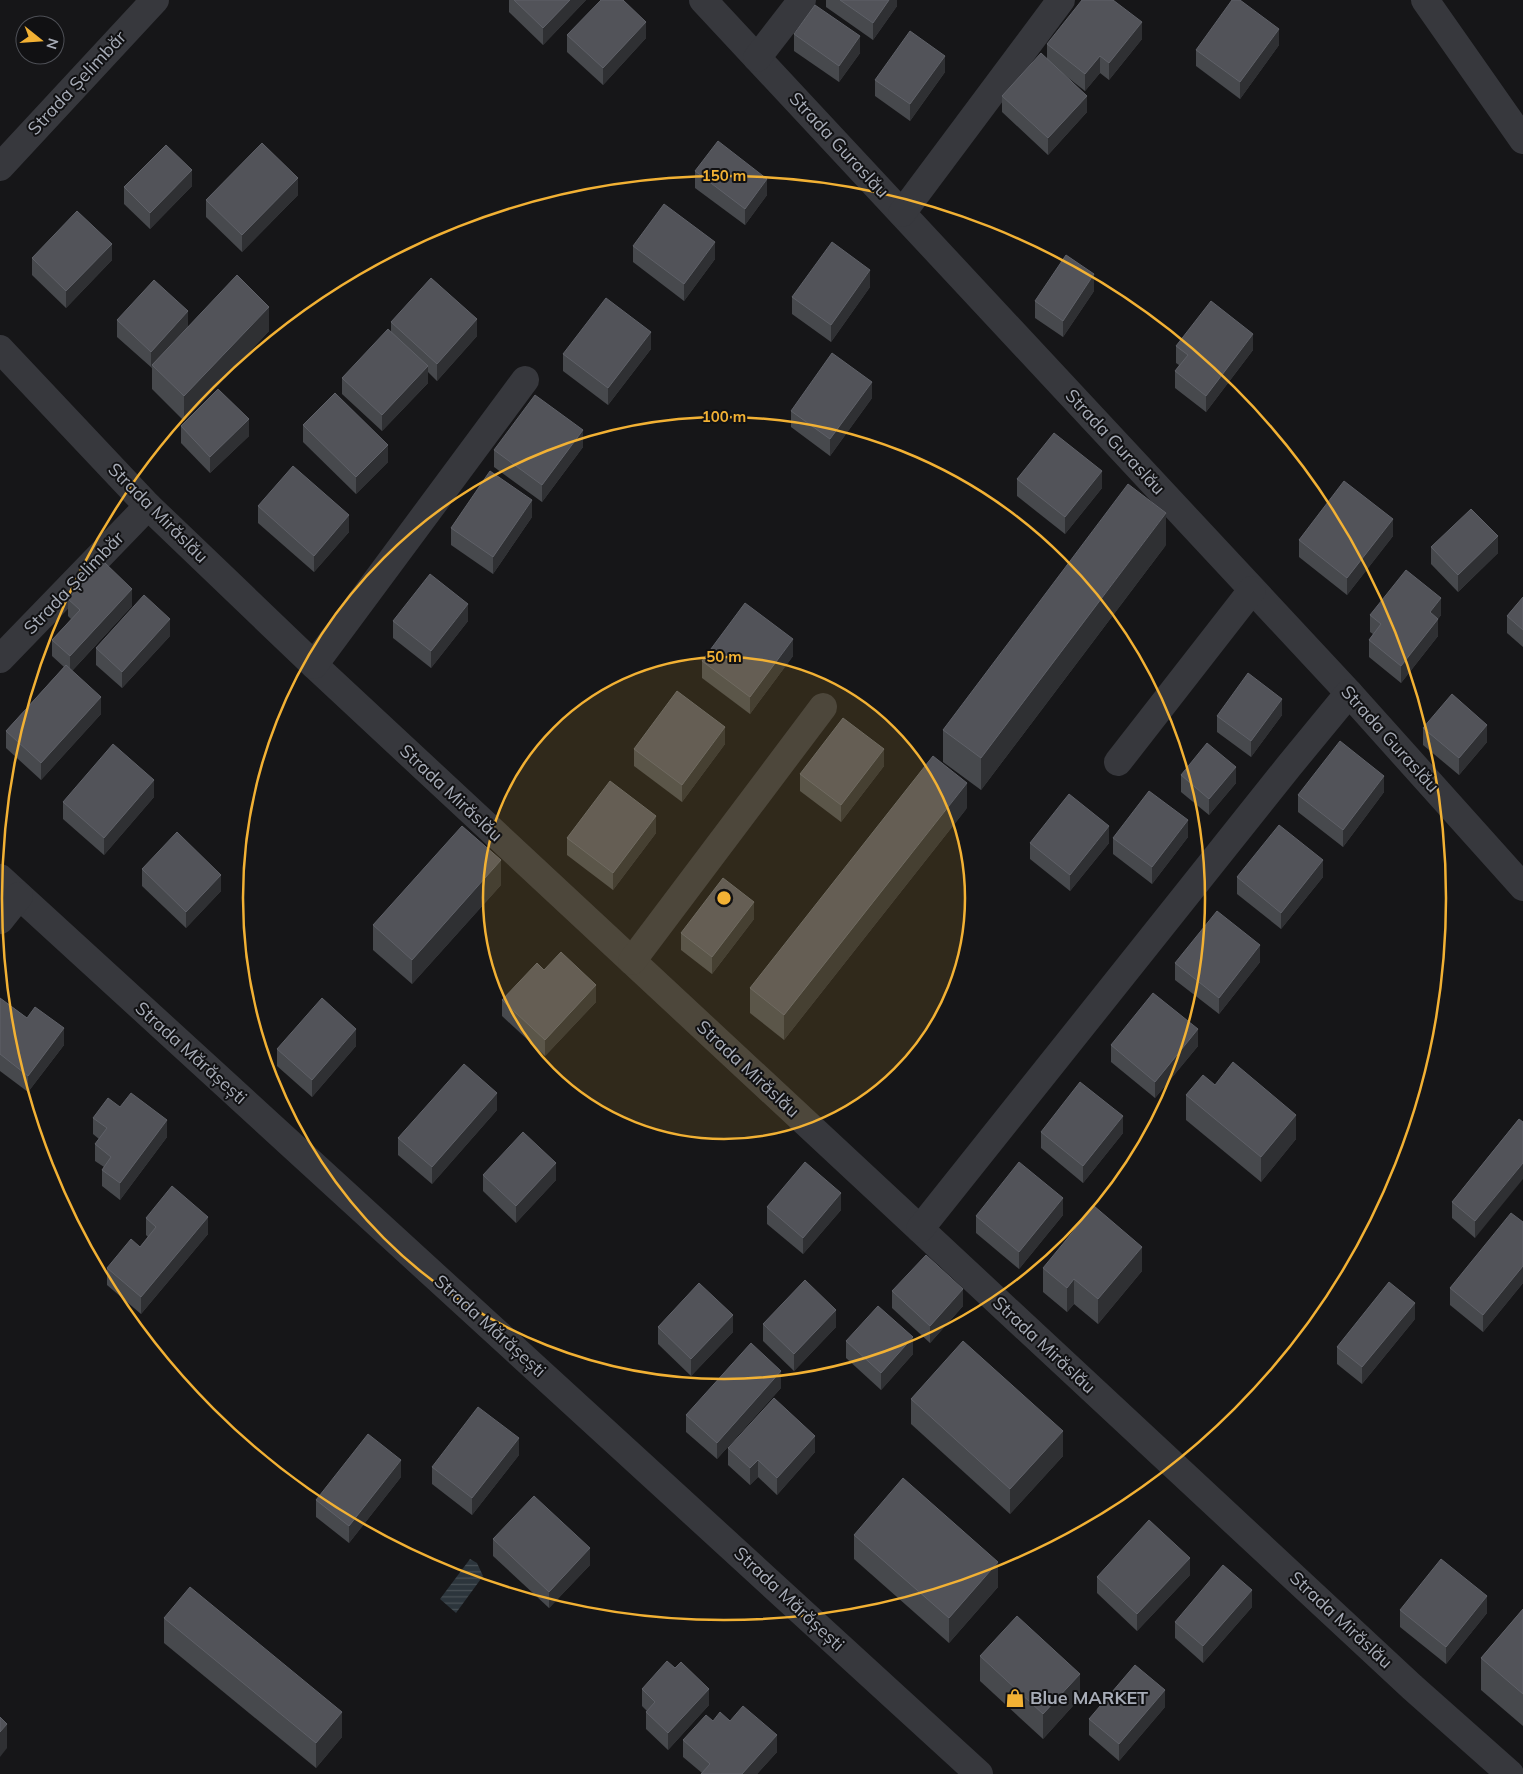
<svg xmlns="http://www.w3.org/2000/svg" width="1523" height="1774" font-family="Mulish,sans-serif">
<defs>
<pattern id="water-rules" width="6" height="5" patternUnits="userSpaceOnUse" patternTransform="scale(1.25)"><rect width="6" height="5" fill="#2c353c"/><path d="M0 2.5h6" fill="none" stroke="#485056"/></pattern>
</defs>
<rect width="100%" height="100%" fill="#161618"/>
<path fill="url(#water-rules)" d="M470 1559 477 1563 483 1576 456 1613 440 1599Z"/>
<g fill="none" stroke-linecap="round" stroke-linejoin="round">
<g stroke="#37383d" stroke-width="28">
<path d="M703 0 1349 693 1523 887"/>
<path d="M1425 0 1523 140"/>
<path d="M757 58 802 0"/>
<path d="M0 167 155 0"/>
<path d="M902 213 1061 0"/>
<path d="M0 349 148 506 314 665 1412 1687 1510 1774"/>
<path d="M0 659 148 506"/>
<path d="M314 665 525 380"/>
<path d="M1118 762 1252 590"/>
<path d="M0 878 979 1774"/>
<path d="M0 920 19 896"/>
<path d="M632 961 823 707"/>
<path d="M920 1229 1289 766 1349 693"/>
</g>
</g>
<g fill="#47494d">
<path d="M509 0H586L543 45 509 12Z"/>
<path d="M826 0H897V6L873 40 826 7Z"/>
<path d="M794 34 860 53 839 82 794 51Z"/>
<path d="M567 35 646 38 603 85 567 52Z"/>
<path d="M1142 39 1109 80 1100 73 1085 91 1062 73 1087 112 1048 155 1002 112V96L1047 59V44Z"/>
<path d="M1279 45 1240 99 1196 66V50Z"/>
<path d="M945 72 910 121 875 96V80Z"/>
<path d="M695 171 767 195 745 225 695 188Z"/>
<path d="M192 186 150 229 124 204V187Z"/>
<path d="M298 195 242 252 206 217V200Z"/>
<path d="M633 246 715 259 684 301 633 262Z"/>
<path d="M32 258 112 260 66 308 32 275Z"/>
<path d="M870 287 831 342 792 314V297Z"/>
<path d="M1094 291 1063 337 1035 318V301Z"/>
<path d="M117 320 188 326 269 331 184 421 152 389V368L117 337Z"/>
<path d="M391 322 477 336 437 381 428 372V383L382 431 342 394V378L391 332Z"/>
<path d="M1176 346 1253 350 1206 412 1175 388V371L1179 365 1176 363Z"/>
<path d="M651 349 608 405 563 371V354Z"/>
<path d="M872 398 830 456 791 427V411Z"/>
<path d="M303 425 388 462 356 494 303 442Z"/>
<path d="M181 426 249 436 210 473 181 443Z"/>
<path d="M583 447 542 502 494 467V450Z"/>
<path d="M1017 479 1102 488 1065 534 1017 496Z"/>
<path d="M258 506 349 532 314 572 258 523Z"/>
<path d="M532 517 493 574 451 545V528Z"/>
<path d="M1393 536 1347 595 1299 557V540Z"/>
<path d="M1166 545 981 790 943 762V730Z"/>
<path d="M1431 547 1498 553 1458 592 1431 564Z"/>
<path d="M1523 597V647L1507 633V616Z"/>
<path d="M68 599 132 606 72 671 101 714 41 780 6 748V731L64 667 52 656V640L71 619 68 616Z"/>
<path d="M1370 615H1441L1438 619V636L1401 683 1369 657V640L1373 634 1370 632Z"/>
<path d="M393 621H468L431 668 393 638Z"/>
<path d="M170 636 122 688 96 665V648Z"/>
<path d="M793 656 750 714 702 678V661Z"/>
<path d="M1282 715 1251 757 1217 732V716Z"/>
<path d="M1423 728 1487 742 1459 775 1423 745Z"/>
<path d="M725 744 682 802 634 766V749Z"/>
<path d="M884 766 841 822 800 791V774Z"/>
<path d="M1181 775 1236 783 1209 815 1181 792Z"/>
<path d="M1384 792 1343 847 1298 812V795Z"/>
<path d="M154 797 104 855 63 819V802Z"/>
<path d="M967 808 784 1040 750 1013V988Z"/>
<path d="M656 833 613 890 567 855V838Z"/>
<path d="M1188 837 1152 884 1113 854V838Z"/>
<path d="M1030 843H1109L1070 891 1030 859Z"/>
<path d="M142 869 221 891 186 928 142 886Z"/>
<path d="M1237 877H1323L1281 929 1237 894Z"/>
<path d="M501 885 412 984 373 950V925Z"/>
<path d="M754 919 712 974 681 950V933Z"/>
<path d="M1260 962 1219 1014 1175 980V963Z"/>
<path d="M544 970 596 1002 545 1056 502 1016V1000Z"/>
<path d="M0 998 64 1045 28 1092 0 1071Z"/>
<path d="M1111 1045 1198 1046 1155 1098 1111 1062Z"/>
<path d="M356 1046 312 1097 277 1066V1049Z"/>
<path d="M1215 1085 1296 1139 1261 1182 1186 1120V1095Z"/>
<path d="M120 1107 167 1137 120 1200 102 1186V1170L104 1167 95 1161V1144L99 1139 93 1134V1118Z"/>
<path d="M497 1110 432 1184 398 1155V1138Z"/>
<path d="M1519 1119 1475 1238 1452 1218V1202Z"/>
<path d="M1041 1132 1123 1133 1083 1183 1041 1148Z"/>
<path d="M483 1175 556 1180 516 1223 483 1191Z"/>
<path d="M767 1207 841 1210 803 1254 767 1224Z"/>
<path d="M1063 1215 1019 1269 976 1233V1216Z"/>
<path d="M146 1218 208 1234 141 1314 107 1285V1268L140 1247 148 1237 146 1235Z"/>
<path d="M1523 1222V1283L1483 1332 1450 1305V1288Z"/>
<path d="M1043 1268 1142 1271 1098 1324 1074 1304 1067 1312 1043 1292Z"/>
<path d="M892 1291 963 1306 930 1343 892 1308Z"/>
<path d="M1415 1319 1362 1384 1337 1364V1347Z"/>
<path d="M763 1324 836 1327 794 1371 763 1341Z"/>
<path d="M658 1327 733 1332 691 1376 658 1344Z"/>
<path d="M846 1341 913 1354 881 1390 846 1358Z"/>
<path d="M781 1388 717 1459 686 1432V1415Z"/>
<path d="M911 1399 1063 1456 1010 1514 911 1424Z"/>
<path d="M728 1448 815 1452 777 1495 758 1477 750 1485 728 1465Z"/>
<path d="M519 1455 472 1515 432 1484V1467Z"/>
<path d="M401 1477 349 1543 316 1517V1500Z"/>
<path d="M854 1535 998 1587 949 1643 854 1559Z"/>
<path d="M493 1539 590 1565 549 1608 493 1556Z"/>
<path d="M1190 1575 1137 1631 1097 1593V1577Z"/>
<path d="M1252 1607 1203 1663 1175 1638V1622Z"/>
<path d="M1523 1609V1726L1481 1690V1658Z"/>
<path d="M1400 1610 1487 1613 1446 1664 1400 1627Z"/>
<path d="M164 1618 342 1737 316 1768 164 1643Z"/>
<path d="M980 1656 1080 1698 1043 1739 980 1681Z"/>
<path d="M642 1689 709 1705 668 1750 646 1729V1712L647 1711 642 1706Z"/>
<path d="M1165 1707 1119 1761 1089 1735V1719Z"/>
<path d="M713 1721H730L777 1752 757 1774H701L702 1773 683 1757V1740Z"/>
</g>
<g fill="#2f3033">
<path d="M570 0H586L543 45V28Z"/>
<path d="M889 0H897V6L873 40V23Z"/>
<path d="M646 22V38L603 85V68Z"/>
<path d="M1142 22V39L1109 80V63Z"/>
<path d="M1279 29V45L1240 99V82Z"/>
<path d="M860 36V53L839 82V66Z"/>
<path d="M945 56V72L910 121V104Z"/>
<path d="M1100 56V73L1085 91V74Z"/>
<path d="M1087 96V112L1048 155V138Z"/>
<path d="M192 170V186L150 229V213Z"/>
<path d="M298 178V195L242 252V235Z"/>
<path d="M767 179V195L745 225V209Z"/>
<path d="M715 242V259L684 301V284Z"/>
<path d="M112 244V260L66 308V291Z"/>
<path d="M870 270V287L831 342V325Z"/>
<path d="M1094 274V291L1063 337V321Z"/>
<path d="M269 307V331L184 421V396Z"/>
<path d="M188 311V328L152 365 151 369V352Z"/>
<path d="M477 319V336L437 381V364Z"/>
<path d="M651 332V349L608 405V388Z"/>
<path d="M1253 334V350L1206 412V396Z"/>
<path d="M428 366V383L382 431V415Z"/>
<path d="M872 382V398L830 456V439Z"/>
<path d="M249 419V436L210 473V457Z"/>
<path d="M583 430V447L542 502V485Z"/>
<path d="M388 445V462L356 494V477Z"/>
<path d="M1102 471V488L1065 534V517Z"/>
<path d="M532 500V517L493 574V557Z"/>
<path d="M1166 513V545L981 790V758Z"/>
<path d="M349 515V532L314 572V556Z"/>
<path d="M1393 519V536L1347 595V578Z"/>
<path d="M1498 536V553L1458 592V575Z"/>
<path d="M132 589V606L70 673V656Z"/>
<path d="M1441 598V615L1430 629V612Z"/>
<path d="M468 604V621L431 668V651Z"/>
<path d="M170 619V636L122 688V672Z"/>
<path d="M1438 619V636L1401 683V666Z"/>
<path d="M793 639V656L750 714V697Z"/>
<path d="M101 697V714L41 780V763Z"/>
<path d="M1282 699V715L1251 757V741Z"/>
<path d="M1487 725V742L1459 775V758Z"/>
<path d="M725 727V744L682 802V785Z"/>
<path d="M884 749V766L841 822V805Z"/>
<path d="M1236 767V783L1209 815V799Z"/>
<path d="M1384 776V792L1343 847V830Z"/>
<path d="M154 780V797L104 855V838Z"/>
<path d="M967 783V808L784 1040V1015Z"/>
<path d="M656 816V833L613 890V873Z"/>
<path d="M1188 820V837L1152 884V867Z"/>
<path d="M1109 826V843L1070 891V875Z"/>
<path d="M501 860V885L412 984V960Z"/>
<path d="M1323 860V877L1281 929V913Z"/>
<path d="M221 875V891L186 928V912Z"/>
<path d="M754 902V919L712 974V957Z"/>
<path d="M1260 945V962L1219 1014V998Z"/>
<path d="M596 985V1002L545 1056V1040Z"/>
<path d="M64 1028V1045L28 1092V1076Z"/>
<path d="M356 1029V1046L312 1097V1080Z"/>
<path d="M1198 1029V1046L1155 1098V1082Z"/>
<path d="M497 1093V1110L432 1184V1167Z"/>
<path d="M1296 1115V1139L1261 1182V1157Z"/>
<path d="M1123 1116V1133L1083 1183V1166Z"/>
<path d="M167 1120V1137L120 1200V1183Z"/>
<path d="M556 1163V1180L516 1223V1206Z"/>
<path d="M1523 1163V1179L1475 1238V1221Z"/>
<path d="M841 1193V1210L803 1254V1238Z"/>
<path d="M1063 1198V1215L1019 1269V1252Z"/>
<path d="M208 1217V1234L141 1314V1297Z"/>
<path d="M1142 1247V1271L1098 1324V1299Z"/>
<path d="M1523 1266V1283L1483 1332V1315Z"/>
<path d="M1074 1279V1304L1067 1312V1288Z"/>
<path d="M963 1289V1306L930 1343V1326Z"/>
<path d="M1415 1303V1319L1362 1384V1367Z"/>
<path d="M836 1310V1327L794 1371V1354Z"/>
<path d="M733 1315V1332L691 1376V1359Z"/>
<path d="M913 1337V1354L881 1390V1373Z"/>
<path d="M781 1371V1388L717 1459V1443Z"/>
<path d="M1063 1431V1456L1010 1514V1489Z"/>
<path d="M815 1436V1452L777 1495V1478Z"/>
<path d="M519 1438V1455L472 1515V1498Z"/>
<path d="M401 1460V1477L349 1543V1526Z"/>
<path d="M758 1460V1477L750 1485V1468Z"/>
<path d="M590 1548V1565L549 1608V1592Z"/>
<path d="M1190 1558V1575L1137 1631V1614Z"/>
<path d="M998 1562V1587L949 1643V1618Z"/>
<path d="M1252 1590V1607L1203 1663V1646Z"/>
<path d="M1487 1596V1613L1446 1664V1647Z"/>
<path d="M1080 1674V1698L1043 1739V1714Z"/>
<path d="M709 1689V1705L668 1750V1733Z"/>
<path d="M1165 1690V1707L1119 1761V1744Z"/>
<path d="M342 1712V1737L316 1768V1743Z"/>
<path d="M7 1724V1748L0 1757V1732Z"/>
<path d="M777 1735V1752L757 1774H742Z"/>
</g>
<g fill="#525359" stroke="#5f6168">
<path d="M514 0H570L543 28Z"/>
<path d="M601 0H623L646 22 603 68 567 35Z"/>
<path d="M840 0H889L873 23Z"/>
<path d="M1082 0H1113L1142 22 1109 63 1100 56 1085 74 1047 44Z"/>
<path d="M1232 0H1240L1279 29 1240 82 1196 50Z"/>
<path d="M815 5 860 36 839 66 794 34Z"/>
<path d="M910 31 945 56 910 104 875 80Z"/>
<path d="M1041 53 1087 96 1048 138 1002 96Z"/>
<path d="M718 141 767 179 745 209 695 171Z"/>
<path d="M262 143 298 178 242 235 206 200Z"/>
<path d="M166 145 192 170 150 213 124 187Z"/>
<path d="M664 204 715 242 684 284 633 246Z"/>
<path d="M77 211 112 244 66 291 32 258Z"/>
<path d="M832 242 870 270 831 325 792 297Z"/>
<path d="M1066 255 1094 274 1063 321 1035 301Z"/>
<path d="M237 275 269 307 184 396 152 365Z"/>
<path d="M431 278 477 319 437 364 391 322Z"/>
<path d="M154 280 188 311 151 352 117 320Z"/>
<path d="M606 298 651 332 608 388 563 354Z"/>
<path d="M1211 301 1253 334 1206 396 1175 371 1188 355 1176 346Z"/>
<path d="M388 329 428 366 382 415 342 378Z"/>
<path d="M832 353 872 382 830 439 791 411Z"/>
<path d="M218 389 249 419 210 457 181 426Z"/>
<path d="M335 393 388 445 356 477 303 425Z"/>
<path d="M535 395 583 430 542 485 494 450Z"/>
<path d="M1054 433 1102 471 1065 517 1017 479Z"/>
<path d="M293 466 349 515 314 556 258 506Z"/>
<path d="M490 471 532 500 493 557 451 528Z"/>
<path d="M1344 481 1393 519 1347 578 1299 540Z"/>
<path d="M1128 484 1166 513 981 758 943 730Z"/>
<path d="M1471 509 1498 536 1458 575 1431 547Z"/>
<path d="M103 561 132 589 70 656 52 640 80 610 68 599Z"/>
<path d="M1406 570 1441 598 1430 612 1438 619 1401 666 1369 640 1381 624 1370 615Z"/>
<path d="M430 574 468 604 431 651 393 621Z"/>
<path d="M144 595 170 619 122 672 96 648Z"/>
<path d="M1523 597V630L1507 616Z"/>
<path d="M745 603 793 639 750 697 702 661Z"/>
<path d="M66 665 101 697 41 763 6 731Z"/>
<path d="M1248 673 1282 699 1251 741 1217 716Z"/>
<path d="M677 691 725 727 682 785 634 749Z"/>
<path d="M1452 694 1487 725 1459 758 1423 728Z"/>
<path d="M843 718 884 749 841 805 800 774Z"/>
<path d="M1340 741 1384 776 1343 830 1298 795Z"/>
<path d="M1207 743 1236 767 1209 799 1181 775Z"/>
<path d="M113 744 154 780 104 838 63 802Z"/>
<path d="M933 756 967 783 784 1015 750 988Z"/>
<path d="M610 781 656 816 613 873 567 838Z"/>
<path d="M1149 791 1188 820 1152 867 1113 838Z"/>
<path d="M1069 794 1109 826 1070 875 1030 843Z"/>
<path d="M1279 825 1323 860 1281 913 1237 877Z"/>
<path d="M462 826 501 860 412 960 373 925Z"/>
<path d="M177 832 221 875 186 912 142 869Z"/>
<path d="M723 878 754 902 712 957 681 933Z"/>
<path d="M1217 911 1260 945 1219 998 1175 963Z"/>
<path d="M561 952 596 985 545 1040 502 1000 537 963 544 970Z"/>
<path d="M1153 993 1198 1029 1155 1082 1111 1045Z"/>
<path d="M0 998 27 1018 35 1007 64 1028 28 1076 0 1054Z"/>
<path d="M322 998 356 1029 312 1080 277 1049Z"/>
<path d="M1233 1062 1296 1115 1261 1157 1186 1095 1203 1075 1215 1085Z"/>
<path d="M464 1064 497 1093 432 1167 398 1138Z"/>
<path d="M1080 1082 1123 1116 1083 1166 1041 1132Z"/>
<path d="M131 1093 167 1120 120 1183 102 1170 111 1157 95 1144 107 1128 93 1118 108 1098 120 1107Z"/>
<path d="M1519 1119 1523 1122V1163L1475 1221 1452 1202Z"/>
<path d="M523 1132 556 1163 516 1206 483 1175Z"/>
<path d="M805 1162 841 1193 803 1238 767 1207Z"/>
<path d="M1019 1162 1063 1198 1019 1252 976 1216Z"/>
<path d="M172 1186 208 1217 141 1297 107 1268 131 1239 140 1247 156 1227 146 1218Z"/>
<path d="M1094 1206 1142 1247 1098 1299 1074 1279 1067 1288 1043 1268Z"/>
<path d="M1511 1213 1523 1222V1266L1483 1315 1450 1288Z"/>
<path d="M926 1255 963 1289 930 1326 892 1291Z"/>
<path d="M805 1280 836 1310 794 1354 763 1324Z"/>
<path d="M1389 1282 1415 1303 1362 1367 1337 1347Z"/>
<path d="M699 1283 733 1315 691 1359 658 1327Z"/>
<path d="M878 1306 913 1337 881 1373 846 1341Z"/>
<path d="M963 1341 1063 1431 1010 1489 911 1399Z"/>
<path d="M751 1343 781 1371 717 1443 686 1415Z"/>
<path d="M774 1398 815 1436 777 1478 758 1460 750 1468 728 1448Z"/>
<path d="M478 1407 519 1438 472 1498 432 1467Z"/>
<path d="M368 1434 401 1460 349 1526 316 1500Z"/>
<path d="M903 1478 998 1562 949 1618 854 1535Z"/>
<path d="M534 1496 590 1548 549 1592 493 1539Z"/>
<path d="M1149 1520 1190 1558 1137 1614 1097 1577Z"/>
<path d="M1441 1559 1487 1596 1446 1647 1400 1610Z"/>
<path d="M1223 1565 1252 1590 1203 1646 1175 1622Z"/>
<path d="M190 1587 342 1712 316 1743 164 1618Z"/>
<path d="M1523 1609V1694L1481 1658Z"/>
<path d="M1017 1616 1080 1674 1043 1714 980 1656Z"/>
<path d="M667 1661 675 1668 681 1662 709 1689 668 1733 646 1712 655 1702 642 1689Z"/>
<path d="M1135 1665 1165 1690 1119 1744 1089 1719Z"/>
<path d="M743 1706 777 1735 742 1774H701L710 1764 683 1740 706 1715 713 1721 720 1712 730 1721Z"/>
<path d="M0 1717 7 1724 0 1732Z"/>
</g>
<circle cx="724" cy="898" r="241" fill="#f2b134" fill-opacity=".12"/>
<g fill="none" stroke="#f2b134" stroke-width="2.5">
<circle cx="724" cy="898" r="241"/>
<circle cx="724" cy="898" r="481"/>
<circle cx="724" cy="898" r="722"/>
</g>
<defs>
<g id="shop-bare" transform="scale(1.5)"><path d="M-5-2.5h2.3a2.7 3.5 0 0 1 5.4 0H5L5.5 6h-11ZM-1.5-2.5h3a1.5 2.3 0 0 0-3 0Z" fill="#f2b134" stroke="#111113" stroke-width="2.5" paint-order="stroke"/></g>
</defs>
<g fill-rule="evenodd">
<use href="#shop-bare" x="1015" y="1698"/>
</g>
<g text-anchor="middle" stroke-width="4" stroke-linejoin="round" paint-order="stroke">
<g font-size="18" fill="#a8adb8" stroke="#111113">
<text transform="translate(77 83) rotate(-47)" y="6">Strada Șelimbăr</text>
<text transform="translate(839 145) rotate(47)" y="6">Strada Guraslău</text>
<text transform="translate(1115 442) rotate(47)" y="6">Strada Guraslău</text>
<text transform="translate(158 513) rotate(45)" y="6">Strada Mirăslău</text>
<text transform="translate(74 583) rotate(-46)" y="6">Strada Șelimbăr</text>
<text transform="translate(1390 739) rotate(48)" y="6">Strada Guraslău</text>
<text transform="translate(451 793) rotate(43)" y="6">Strada Mirăslău</text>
<text transform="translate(191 1053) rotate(42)" y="6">Strada Mărășești</text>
<text transform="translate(748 1069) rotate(43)" y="6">Strada Mirăslău</text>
<text transform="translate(490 1326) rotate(42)" y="6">Strada Mărășești</text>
<text transform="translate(1044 1345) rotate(43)" y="6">Strada Mirăslău</text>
<text transform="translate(789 1599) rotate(43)" y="6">Strada Mărășești</text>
<text transform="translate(1341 1620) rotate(43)" y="6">Strada Mirăslău</text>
</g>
<g font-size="18" font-weight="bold" fill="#a8adb8" stroke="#111113" text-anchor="start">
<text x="1030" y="1704">Blue MARKET</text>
</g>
</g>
<circle cx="724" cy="898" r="8" fill="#f2b134" stroke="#111113" stroke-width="2.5"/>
<g font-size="15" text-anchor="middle" font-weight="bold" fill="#f2b134" stroke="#111113" stroke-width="4" stroke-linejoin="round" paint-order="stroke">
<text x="724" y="181">150 m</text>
<text x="724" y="422">100 m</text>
<text x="724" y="662">50 m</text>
</g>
<g transform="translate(40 40) rotate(107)"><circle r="24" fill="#111113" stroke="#4d4f55"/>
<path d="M0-4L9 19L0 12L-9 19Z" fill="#f2b134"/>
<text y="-8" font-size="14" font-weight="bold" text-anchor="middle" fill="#a8adb8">N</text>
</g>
</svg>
